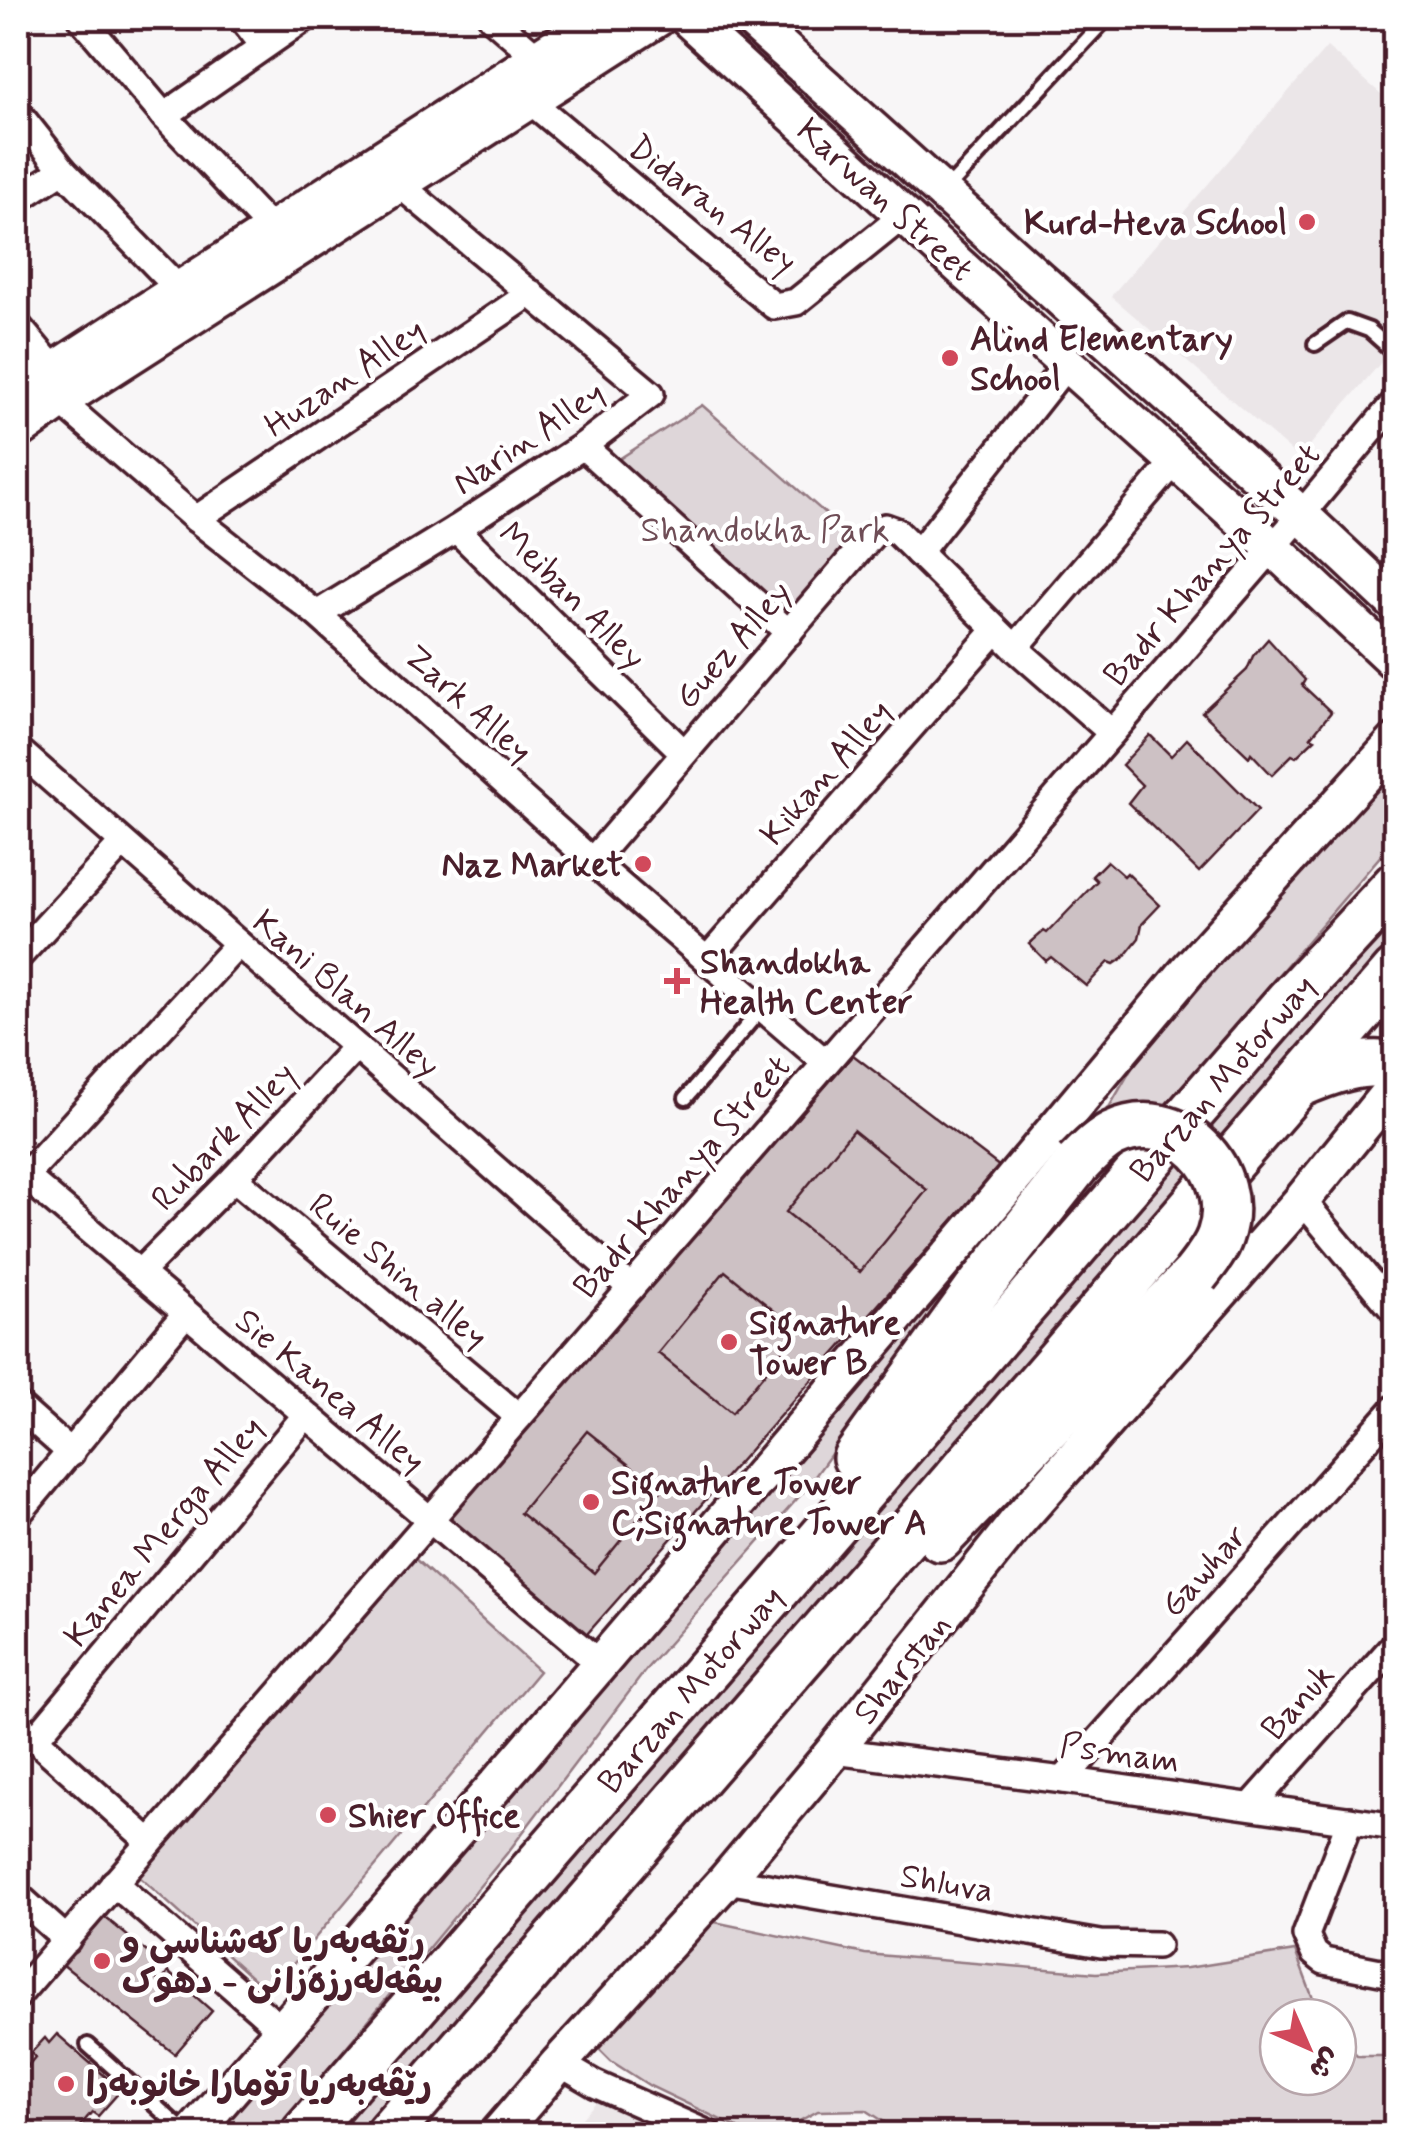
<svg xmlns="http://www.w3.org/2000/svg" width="1413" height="2152" font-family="Mynerve,'Playpen Sans Arabic',sans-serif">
<rect width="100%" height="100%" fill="#f8f6f7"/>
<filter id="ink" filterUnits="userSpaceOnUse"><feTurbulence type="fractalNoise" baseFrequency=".01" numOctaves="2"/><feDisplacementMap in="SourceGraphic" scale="20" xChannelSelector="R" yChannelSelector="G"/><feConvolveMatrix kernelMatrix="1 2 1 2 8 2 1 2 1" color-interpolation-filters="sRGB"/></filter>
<g filter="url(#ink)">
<g fill="#ebe6e8">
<path d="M1327 47 1395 106V346L1299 458 1111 296Z"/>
<path d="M603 2094 685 2134H568Z"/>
</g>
<g fill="#ded6d9" stroke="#947a82" stroke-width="2.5">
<path d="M702 405 860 544 789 619 613 463Z"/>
<path d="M1395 750V839L1157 1116 1100 1123 1133 1066 1260 917Z"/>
<path d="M1395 900V947L428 2053 360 2134H328Z"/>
<path d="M937 1282 947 1294 805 1490 648 1667 508 1852 274 2134H205Z"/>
<path d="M413 1557 539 1671 269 1993 135 1873Z"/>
<path d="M710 1921 865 1954 1096 1973 1187 1968 1295 1951 1320 2017H1278V2077H1338V2036L1358 2056H1395V2134H903L866 2110 818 2111 775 2134H750L650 2086 611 2061 596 2046Z"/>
</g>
<g fill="#cdc1c4" stroke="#4a1f2b" stroke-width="2.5">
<path d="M1268 639 1305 680 1302 685 1331 712 1311 737 1315 739 1296 757 1292 755 1272 775 1251 753 1249 757 1202 712 1247 670 1253 656Z"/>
<path d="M1150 735 1171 756 1187 739 1258 810 1199 872 1128 803 1142 785 1122 765Z"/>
<path d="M1107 861 1124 876 1127 873 1160 905 1142 924 1139 938 1123 958 1114 964 1109 962 1086 986 1051 957 1046 961 1029 944 1044 931 1047 933 1097 881 1092 876Z"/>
<path d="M853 1055 1000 1167 579 1643 441 1519Z"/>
<path d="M853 1130 927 1190 860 1272 786 1212Z"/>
<path d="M725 1271 799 1331 732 1413 658 1353Z"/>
<path d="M587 1431 661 1491 594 1573 520 1513Z"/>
<path d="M100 1913 159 1962 149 1972 161 1983 168 1972 212 2011 175 2054 57 1960Z"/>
<path d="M57 2034 121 2090 98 2116 92 2112 73 2134H18V2078L35 2057 31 2053 45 2038 49 2043Z"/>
</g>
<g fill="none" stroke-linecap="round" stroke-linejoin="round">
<g stroke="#4a1f2b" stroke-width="20">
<g id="service">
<path d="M945 191 1107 18"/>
<path d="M1315 344 1347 322 1369 330 1396 354"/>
<path d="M686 1098 762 1008"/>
<path d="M88 2045 187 2134"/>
</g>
</g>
<g stroke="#4a1f2b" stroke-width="32">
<g id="minor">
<path d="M81 18 164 116 271 229"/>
<path d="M242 18 263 45"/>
<path d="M492 18 537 57"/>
<path d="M529 100 774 306 796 302 904 215"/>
<path d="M18 113 63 170 179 289"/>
<path d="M164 116 305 18"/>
<path d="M18 199 63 170"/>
<path d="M18 326 54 369"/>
<path d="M60 401 196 519 317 614 592 861 825 1062"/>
<path d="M583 446 789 633"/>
<path d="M196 519 531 293"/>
<path d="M456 529 684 753"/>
<path d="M918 553 1067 364"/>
<path d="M317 614 456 529 583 446 651 394 400 185"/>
<path d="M1015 648 1176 460"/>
<path d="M18 750 631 1288"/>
<path d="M592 861 873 534 885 527 896 531 1015 648 1112 733"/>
<path d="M18 957 123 843"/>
<path d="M707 960 996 630"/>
<path d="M18 1170 600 1664"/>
<path d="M25 1176 238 944"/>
<path d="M234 1178 519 1417"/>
<path d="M1302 1200 1396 1313"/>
<path d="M139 1273 234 1178 356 1047"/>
<path d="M18 1406 71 1453"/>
<path d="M18 1514 186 1313"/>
<path d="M18 1724 150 1842"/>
<path d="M35 1739 306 1415"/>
<path d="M834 1751 1063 1780 1396 1827"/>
<path d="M1063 1780 1396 1407"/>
<path d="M1251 1806 1396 1643"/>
<path d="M1350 1820 1306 1935 1314 1953 1324 1961 1396 1975"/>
<path d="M726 1880 1101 1944 1157 1945"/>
<path d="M114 1883 283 2031"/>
<path d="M18 1896 67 1940"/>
<path d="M18 1995 1301 515 1396 401"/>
<path d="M559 2063 595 2084 708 2134"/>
</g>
</g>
<g stroke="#4a1f2b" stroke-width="42">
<g id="secondary">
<path d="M687 18 1067 364 1272 547 1396 663"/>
<path d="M749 18 1301 515 1396 604"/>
<path d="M18 394 599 18"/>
<path d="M18 431 60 401 658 18"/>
<path d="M192 2134 524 1753 974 1226 1190 968 1396 741"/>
<path d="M498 2134 559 2063 726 1880 834 1751 1017 1522 1302 1200 1396 1084"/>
</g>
</g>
<g stroke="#4a1f2b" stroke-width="52">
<g id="motorway">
<path d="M1297 1085C1327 1072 1363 1058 1396 1066"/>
<path d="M856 1458 976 1292 1077 1164"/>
<path d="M940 1538 1195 1275"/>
<path d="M304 2134 1289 1000 1396 885"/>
<path d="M388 2134 1396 971"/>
</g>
</g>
<use href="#service" stroke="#fff" stroke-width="12"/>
<use href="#minor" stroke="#fff" stroke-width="25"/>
<use href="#secondary" stroke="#fff" stroke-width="35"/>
<use href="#motorway" stroke="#fff" stroke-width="45"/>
<g stroke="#4a1f2b" stroke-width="52" stroke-linecap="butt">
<path id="motorway-bridge" d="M1077 1164C1088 1153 1099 1141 1113 1134 1177 1104 1243 1171 1220 1236 1215 1251 1204 1263 1195 1275"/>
</g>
<use href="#motorway-bridge" stroke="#fff" stroke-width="45"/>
</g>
</g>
<g fill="#d1495b" stroke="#fff" stroke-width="4">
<circle cx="1307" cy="222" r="10"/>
<circle cx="950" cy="358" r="10"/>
<circle cx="643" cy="864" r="10"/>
<path d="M672 966h10v10h10v10h-10v10h-10v-10h-10v-10h10z"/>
<circle cx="729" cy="1342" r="10"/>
<circle cx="591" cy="1502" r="10"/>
<circle cx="328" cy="1815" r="10"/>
<circle cx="102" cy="1961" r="10"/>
<circle cx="66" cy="2084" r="10"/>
</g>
<g text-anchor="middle" stroke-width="9" stroke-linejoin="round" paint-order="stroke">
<g font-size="35" fill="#4a1f2b" stroke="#fff">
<text transform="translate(886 199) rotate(42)" y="12">Karwan Street</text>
<text transform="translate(713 204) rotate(38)" y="12">Didaran Alley</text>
<text transform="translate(344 377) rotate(-34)" y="12">Huzan Alley</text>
<text transform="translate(528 437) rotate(-34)" y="12">Narin Alley</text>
<text transform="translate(1211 564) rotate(-49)" y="12">Badr Khanya Street</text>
<text transform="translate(573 595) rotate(45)" y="12">Meiban Alley</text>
<text transform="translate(732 644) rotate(-49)" y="12">Guez Alley</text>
<text transform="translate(469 703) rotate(42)" y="12">Zark Alley</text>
<text transform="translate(825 772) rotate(-49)" y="12">Kikan Alley</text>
<text transform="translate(347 993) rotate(41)" y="12">Kani Blan Alley</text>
<text transform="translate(1222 1078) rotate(-49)" y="12">Barzan Motorway</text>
<text transform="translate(223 1136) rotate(-46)" y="12">Rubark Alley</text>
<text transform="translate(681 1176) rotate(-49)" y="12">Badr Khanya Street</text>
<text transform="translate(399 1270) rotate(40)" y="12">Ruie Shin alley</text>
<text transform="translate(331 1390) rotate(40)" y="12">Sie Kanea Alley</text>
<text transform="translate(163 1531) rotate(-50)" y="12">Kanea Merga Alley</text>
<text transform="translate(1203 1570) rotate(-48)" y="12">Gawhar</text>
<text transform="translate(901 1668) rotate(-51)" y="12">Sharstan</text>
<text transform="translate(690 1689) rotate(-49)" y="12">Barzan Motorway</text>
<text transform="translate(1297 1701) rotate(-48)" y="12">Banuk</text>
<text transform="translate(1120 1752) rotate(8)" y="12">Psmam</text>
<text transform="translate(947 1882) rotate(10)" y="12">Shluva</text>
</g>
<g font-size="35" font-weight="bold" fill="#4a1f2b" stroke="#fff" text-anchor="start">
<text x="1287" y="234" text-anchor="end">Kurd-Heva School</text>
<text x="970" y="350">Alind Elementary<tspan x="970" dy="40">School</tspan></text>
<text x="623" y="876" text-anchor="end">Naz Market</text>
<text x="700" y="973">Shandokha<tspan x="700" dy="40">Health Center</tspan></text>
<text x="749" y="1334">Signature<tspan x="749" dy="40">Tower B</tspan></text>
<text x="611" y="1494">Signature Tower<tspan x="611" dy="40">C;Signature Tower A</tspan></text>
<text x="348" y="1827">Shier Office</text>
<text x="122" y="1953">رێڤەبەریا کەشناسی و<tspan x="122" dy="40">بیڤەلەرزەزانی - دهوک</tspan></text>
<text x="86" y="2096">رێڤەبەریا تۆمارا خانوبەرا</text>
</g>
<g font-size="35" fill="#6f4d56" stroke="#fff">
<text x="765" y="541">Shandokha Park</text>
</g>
</g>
<rect width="1413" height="2152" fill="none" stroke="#fff" stroke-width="60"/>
<rect x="30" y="30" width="1353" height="2092" fill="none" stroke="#4a1f2b" stroke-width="4" filter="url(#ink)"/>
<g transform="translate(1308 2047) rotate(135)"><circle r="48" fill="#ffffff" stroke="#b7a5aa" stroke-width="2.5"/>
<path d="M0-8L18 38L0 25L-18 38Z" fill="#d1495b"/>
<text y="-15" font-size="28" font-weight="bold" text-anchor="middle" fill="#4a1f2b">ش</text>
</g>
</svg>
